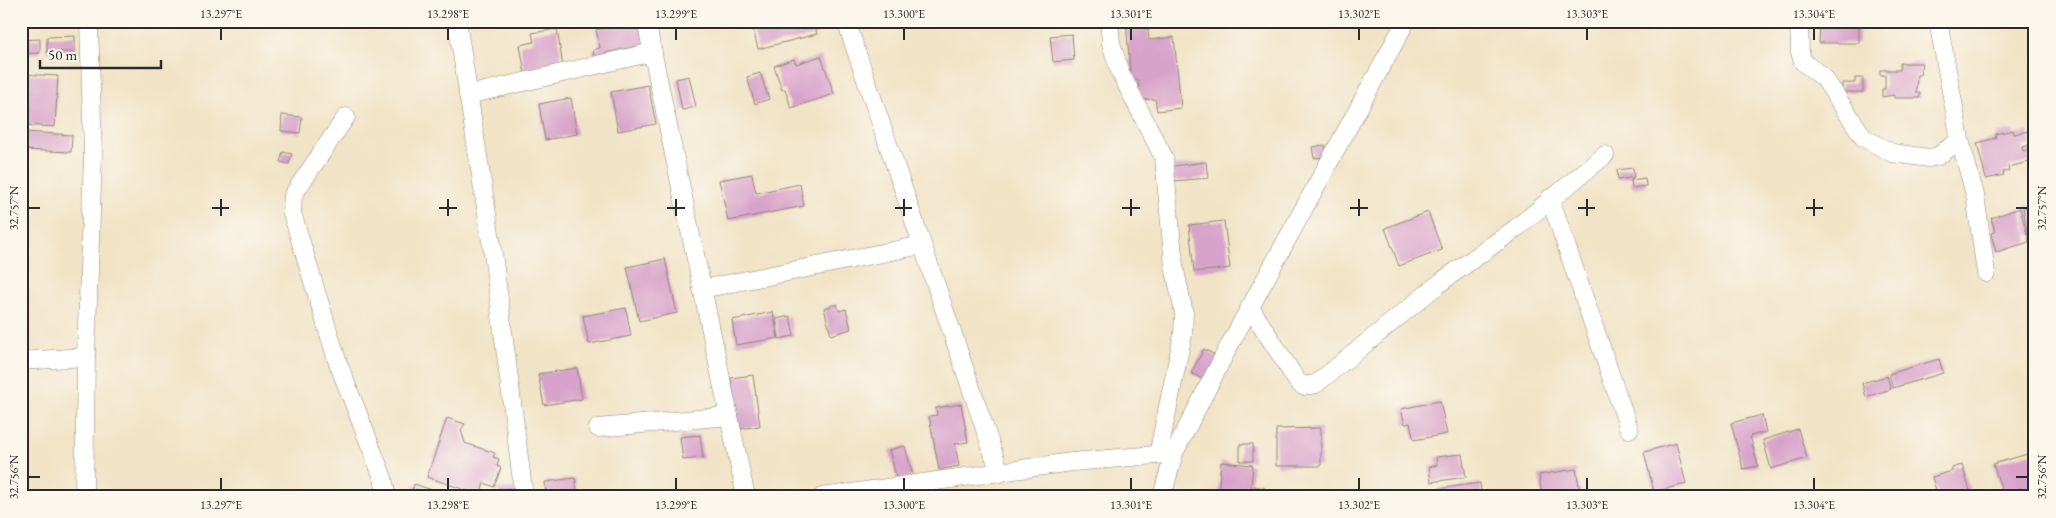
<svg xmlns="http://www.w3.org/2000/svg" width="2056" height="518" font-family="'EB Garamond',serif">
<rect width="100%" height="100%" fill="#fbf7ec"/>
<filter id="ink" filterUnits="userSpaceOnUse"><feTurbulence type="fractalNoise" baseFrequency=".02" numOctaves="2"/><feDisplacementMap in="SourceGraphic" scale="10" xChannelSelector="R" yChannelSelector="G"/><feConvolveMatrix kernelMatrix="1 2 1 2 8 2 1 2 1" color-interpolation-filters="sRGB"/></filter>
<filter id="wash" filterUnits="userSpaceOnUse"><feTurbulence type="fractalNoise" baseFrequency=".0096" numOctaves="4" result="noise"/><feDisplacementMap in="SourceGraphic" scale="20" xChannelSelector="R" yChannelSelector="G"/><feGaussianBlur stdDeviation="1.12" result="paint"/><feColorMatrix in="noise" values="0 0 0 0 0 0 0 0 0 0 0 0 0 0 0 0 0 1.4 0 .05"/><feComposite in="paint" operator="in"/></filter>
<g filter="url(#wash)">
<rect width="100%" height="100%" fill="#f1e3c6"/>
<g id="blocks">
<g fill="#d8a3ca">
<path d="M606 21H640L645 45 605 53 606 60 595 62 593 50 600 48 596 30 602 28 601 25 607 23Z"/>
<path d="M761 21H814L817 34 758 49 752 25Z"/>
<path d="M1126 21H1147L1149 40 1174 37 1181 108 1157 111 1155 99 1140 100 1138 80 1131 81Z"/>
<path d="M1820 21H1859V43H1819Z"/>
<path d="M557 29 563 67 525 74 520 45 534 42 532 33Z"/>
<path d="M1072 34 1074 60 1053 62 1050 36Z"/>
<path d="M75 36V52H47V37Z"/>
<path d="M40 39V53L21 54V40Z"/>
<path d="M821 56 834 94 791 108 785 89 782 90 774 66 794 59 796 64Z"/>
<path d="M1900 63H1922L1920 75H1917L1916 93H1920V98H1894V95L1882 97V89H1885V75H1880V70H1900Z"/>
<path d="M760 73 769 99 755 104 747 77Z"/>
<path d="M21 74 58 76 55 127 25 125V132L72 135 71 152 21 150Z"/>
<path d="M689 76 696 107 682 110 676 79Z"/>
<path d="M1855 78H1863V92H1842V83H1855Z"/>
<path d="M648 85 656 124 618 131 611 92Z"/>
<path d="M571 98 577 134 545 140 539 104Z"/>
<path d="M282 115 302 117 300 133 281 131Z"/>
<path d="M2013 130 2014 134 2028 131 2031 145 2022 147 2023 151 2030 149 2033 161 2008 167 2009 171 2003 172 2004 175 1986 179 1977 143 1996 138 1995 134Z"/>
<path d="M1325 145 1327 157 1314 158 1312 147Z"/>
<path d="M283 152 292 154 289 164 280 162Z"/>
<path d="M1206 162 1208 178 1174 181 1173 166Z"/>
<path d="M1633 168 1634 177 1618 180 1617 170Z"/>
<path d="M752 174 756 193 800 184 804 206 728 221 719 180Z"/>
<path d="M1645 178 1646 186 1632 188 1631 180Z"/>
<path d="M2035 204V234L2028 235 2023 208Z"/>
<path d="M2020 208 2029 242 1996 252 1991 233 1995 232 1991 218Z"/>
<path d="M1428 212 1442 250 1399 266 1385 228Z"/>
<path d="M1224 221 1230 268 1194 272 1189 225Z"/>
<path d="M665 259 677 313 639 321 627 267Z"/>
<path d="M837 304 839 311 846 309 851 329 831 335 824 308Z"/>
<path d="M626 308 631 336 589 344 583 316Z"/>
<path d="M773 312 778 338 736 345 732 320Z"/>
<path d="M790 316 794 336 779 339 776 319Z"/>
<path d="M1204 349 1219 357 1206 381 1191 373Z"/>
<path d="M1939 359 1943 373 1893 388 1889 374Z"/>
<path d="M577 368 582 399 544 405 538 374Z"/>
<path d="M753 375 760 426 738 429 731 378Z"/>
<path d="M1887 376 1891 389 1866 397 1862 383Z"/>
<path d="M1440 401 1447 434 1414 440 1410 423 1405 424 1401 409Z"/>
<path d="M961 404 968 442 955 444 959 466 939 470 929 416 937 415 936 408Z"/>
<path d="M1762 415 1766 432 1750 436 1758 466 1743 469 1731 423Z"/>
<path d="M447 418 465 424 461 430 465 443 495 453 493 457 499 459 497 466 501 468 494 487 484 483 480 495 427 477Z"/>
<path d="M1321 428V466H1276V429Z"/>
<path d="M1798 429 1807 458 1771 469 1763 440Z"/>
<path d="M700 435 703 458 683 460 680 437Z"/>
<path d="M1676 443 1686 484 1654 492 1644 452Z"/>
<rect x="1240" y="444" width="13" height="17"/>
<path d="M905 446 913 476 897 480 889 450Z"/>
<path d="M2031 453 2035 467V490L2022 494 2021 488 2003 494 1993 464Z"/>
<path d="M1462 454 1466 477 1431 482 1429 467 1437 465 1436 457Z"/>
<path d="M1221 462 1253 465 1250 497H1218Z"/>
<path d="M1962 465 1972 497H1938L1932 477 1952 471V468Z"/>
<path d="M1576 469 1581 497H1542L1539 475Z"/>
<path d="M575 478 578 497H546L545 482Z"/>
<path d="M1480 483 1482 497H1438L1437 489Z"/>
<path d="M414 484 432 490 430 497H410Z"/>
<path d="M1254 486 1265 488 1264 497H1252Z"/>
<path d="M517 488V497H498V489Z"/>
<path d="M611 492V497H590V496Z"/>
</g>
</g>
</g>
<g filter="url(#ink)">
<use href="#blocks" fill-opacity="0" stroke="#8e8778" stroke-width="1"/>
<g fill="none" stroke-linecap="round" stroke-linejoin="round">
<g stroke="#8e8778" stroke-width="19">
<g id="minor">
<path d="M457 21 493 253 524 497"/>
<path d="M646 21 746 497"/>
<path d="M846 21 1000 473"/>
<path d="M1109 21 1111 43 1120 72 1164 158 1174 266 1184 313 1183 334 1158 455"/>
<path d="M1799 21 1800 52 1803 62 1824 78 1864 138 1892 153 1929 158 1938 156 1960 140"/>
<path d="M1938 21 1960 140 1975 195 1986 273"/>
<path d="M468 95 653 52"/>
<path d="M346 117 293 195 292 213 338 363 383 478 387 497"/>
<path d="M1550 198 1629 429"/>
<path d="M702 289 922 245"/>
<path d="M1250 307 1297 381 1303 386 1316 384 1441 282 1515 229 1605 155"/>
<path d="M21 361 86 357"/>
<path d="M598 428 729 416"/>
<path d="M84 497 86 357 93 155 89 21"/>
<path d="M822 497 1072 462 1168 454"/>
<path d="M1162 497 1174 453 1229 346 1406 21"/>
</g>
</g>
<use href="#minor" stroke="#fff" stroke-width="18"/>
</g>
</g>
<path fill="none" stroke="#2b2b2b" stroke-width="2" d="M221 28V40M448 28V40M676 28V40M904 28V40M1131 28V40M1359 28V40M1587 28V40M1814 28V40M221 199V216M448 199V216M676 199V216M904 199V216M1131 199V216M1359 199V216M1587 199V216M1814 199V216M28 208H40M212 208H229M439 208H457M667 208H685M895 208H912M1122 208H1140M1350 208H1368M1578 208H1595M1806 208H1823M2016 208H2028M28 477H40M2016 477H2028M221 478V490M448 478V490M676 478V490M904 478V490M1131 478V490M1359 478V490M1587 478V490M1814 478V490"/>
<rect width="2056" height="518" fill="none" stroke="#fbf7ec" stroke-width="55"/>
<path d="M40 60v8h121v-8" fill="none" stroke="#2b2b2b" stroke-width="2.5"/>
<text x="48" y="60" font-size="15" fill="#2b2b2b" stroke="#fbf7ec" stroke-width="4" paint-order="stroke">50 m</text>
<rect x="28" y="28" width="2000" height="462" fill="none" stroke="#2b2b2b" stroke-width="2"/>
<g font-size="12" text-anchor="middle" fill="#2b2b2b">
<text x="221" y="18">13.297°E</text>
<text x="448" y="18">13.298°E</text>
<text x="676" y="18">13.299°E</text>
<text x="904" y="18">13.300°E</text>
<text x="1131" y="18">13.301°E</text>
<text x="1359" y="18">13.302°E</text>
<text x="1587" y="18">13.303°E</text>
<text x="1814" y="18">13.304°E</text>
<text transform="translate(14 208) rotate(-90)" y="4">32.757°N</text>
<text transform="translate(2042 208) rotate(-90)" y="4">32.757°N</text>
<text transform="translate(14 477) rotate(-90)" y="4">32.756°N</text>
<text transform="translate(2042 477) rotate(-90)" y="4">32.756°N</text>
<text x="221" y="509">13.297°E</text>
<text x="448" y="509">13.298°E</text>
<text x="676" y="509">13.299°E</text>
<text x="904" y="509">13.300°E</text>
<text x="1131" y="509">13.301°E</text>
<text x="1359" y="509">13.302°E</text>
<text x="1587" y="509">13.303°E</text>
<text x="1814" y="509">13.304°E</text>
</g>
</svg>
